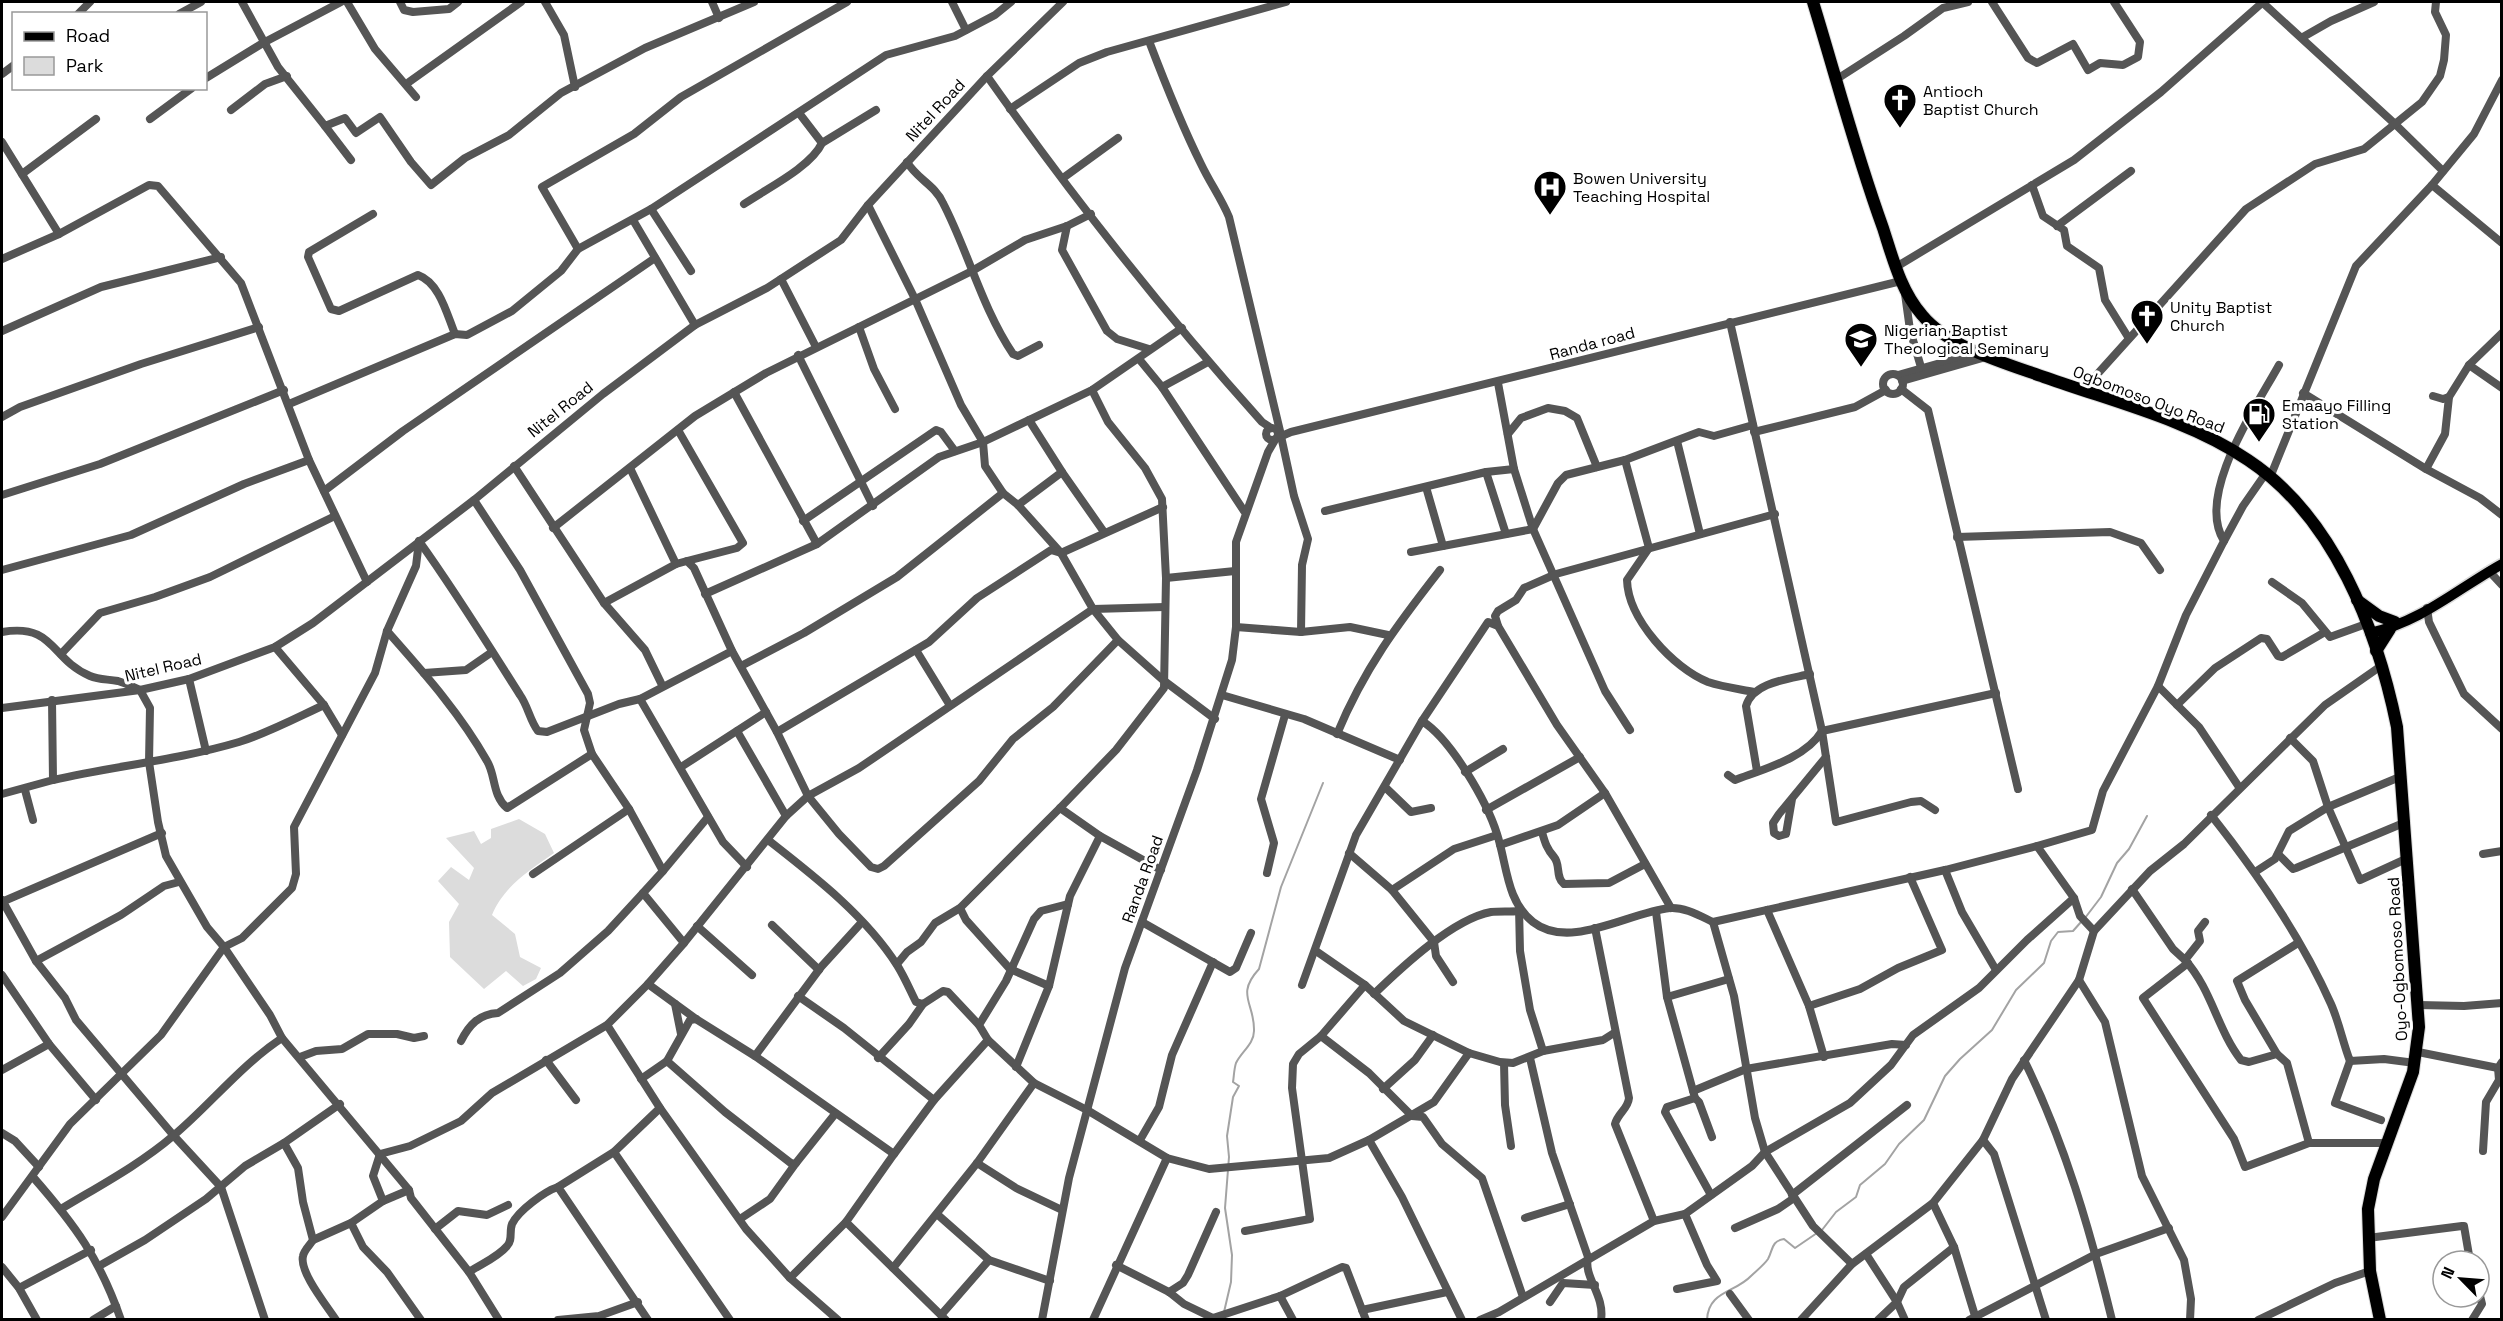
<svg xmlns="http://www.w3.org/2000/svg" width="2503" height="1321" font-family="'Space Grotesk',sans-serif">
<rect width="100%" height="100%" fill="#fff"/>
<path fill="#dcdcdc" d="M519 819 545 834 554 853C530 870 503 887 492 915L515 934 520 957 541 968 536 979 523 986 506 971 484 989 450 957 449 922 459 904 438 881 451 867 469 880 474 868 446 838 474 831 481 844 491 838V829Z"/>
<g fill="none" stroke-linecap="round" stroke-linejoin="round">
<g stroke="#a3a3a3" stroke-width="2">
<path d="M2085 918 2101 897 2117 863 2129 849 2147 816"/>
<path d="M1822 1230 1836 1212 1856 1197 1860 1185 1885 1164 1899 1144 1924 1120 1945 1076 1960 1059 1992 1030 2016 990 2044 963 2051 941 2058 932 2073 931 2081 922"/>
<path d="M1224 1312 1231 1282 1232 1255 1225 1208 1229 1157 1227 1136 1233 1097 1239 1086 1233 1082C1234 1076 1234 1069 1236 1063 1241 1052 1254 1044 1254 1031 1255 1003 1235 995 1259 969L1281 887 1323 783"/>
<path d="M1707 1320C1708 1291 1735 1293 1751 1276 1756 1271 1764 1265 1768 1259 1773 1250 1771 1241 1784 1239L1795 1248 1817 1233"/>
</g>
<g stroke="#dbdbdb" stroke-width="13">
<path id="major" d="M2370 633C2421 622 2457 589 2502 564"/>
</g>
<g stroke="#dbdbdb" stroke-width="14">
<g id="highway">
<path d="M1813 2C1836 77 1856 154 1883 228 1893 259 1901 291 1922 315 1949 348 2008 364 2047 378 2114 402 2189 420 2248 460 2334 517 2377 629 2397 727L2419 1027 2413 1072 2374 1179 2368 1209 2370 1271 2380 1320"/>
<path d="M2357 600 2379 616 2395 622"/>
<path d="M2376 651 2390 629"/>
</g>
</g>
<g stroke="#555" stroke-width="8">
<path d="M242 2 278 67 325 126 345 118 356 133 380 117 411 162 431 185 465 158 509 135 561 93 645 48 754 2"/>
<path d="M347 2 375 49 416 97"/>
<path d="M400 2 404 10 413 12 449 9 458 2"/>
<path d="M545 2 564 35 575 87"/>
<path d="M712 2 719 18"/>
<path d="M952 2 966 30"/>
<path d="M1992 2 2028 58 2037 63 2073 44 2088 70 2100 63 2123 65 2138 57 2140 42 2114 2"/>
<path d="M2262 2 2395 124 2443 171"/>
<path d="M78 14 90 2"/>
<path d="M179 14 201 2"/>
<path d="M2303 37 2331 21 2374 2"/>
<path d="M1149 41C1165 83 1181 124 1201 164 1210 183 1221 198 1229 217L1280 431"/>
<path d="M2 74 14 65"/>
<path d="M987 76C1071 195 1165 314 1262 422L1271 428"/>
<path d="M206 78 263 43 341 2"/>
<path d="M1837 79 1904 36 1943 8 1968 2"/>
<path d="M409 82 521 2"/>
<path d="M1010 109 1079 63 1107 52 1286 2"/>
<path d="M231 110 265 84 287 76"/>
<path d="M799 113 822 143"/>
<path d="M150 119 192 88"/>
<path d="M325 126 351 160"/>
<path d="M2 142 59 234"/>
<path d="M907 162C917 179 935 185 943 203 968 251 982 308 1013 354L1018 356 1039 345"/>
<path d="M22 174 96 119"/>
<path d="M1063 178 1118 138"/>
<path d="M2032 185 2043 216 2064 230 2067 246 2099 268 2105 300 2128 337"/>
<path d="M2432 185 2502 243"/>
<path d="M744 204C766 189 811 167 822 143L876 110"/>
<path d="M868 205 915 299 961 405 983 442 985 466 1003 493 1018 505 1061 553 1093 609 1118 640 1163 680 1215 719"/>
<path d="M651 209 691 271"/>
<path d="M373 214 309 252 308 257 331 309 339 311 418 275C440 283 447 315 455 334"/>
<path d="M633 220 695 325"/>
<path d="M1067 226 1062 250 1107 331 1117 339 1149 349"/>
<path d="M2057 226 2131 171"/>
<path d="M578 249 542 187 634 134 681 97 847 2"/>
<path d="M2 259 59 234 149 185 158 186 241 283 309 460 367 582"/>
<path d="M1896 267 2074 160 2161 92 2263 2"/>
<path d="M781 279 816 347"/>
<path d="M1905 294 1910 330 1923 374"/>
<path d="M1730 322 1822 731 1836 822 1911 802 1921 801 1935 810"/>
<path d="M859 327 874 369 895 409"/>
<path d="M2 331 101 287 221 257"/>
<path d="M798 355 873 506"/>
<path d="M1139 359 1162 387 1244 511"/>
<path d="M2469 365 2502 388"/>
<circle cx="1893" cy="384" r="10"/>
<path d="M1898 375 1979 352"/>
<path d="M1902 381 1986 357"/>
<path d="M1498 383 1514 469 1533 529 1605 691 1630 730"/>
<path d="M1162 387 1208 362"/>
<path d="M1901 389 1928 410 2018 789"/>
<path d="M2083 390 2246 209 2315 164 2364 149 2422 102 2440 76 2444 60 2446 35 2435 12 2436 2"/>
<path d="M734 392 817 544"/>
<path d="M2303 393 2426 469 2480 498 2502 515"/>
<path d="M2433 396 2443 399 2449 397 2469 365 2502 333"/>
<path d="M289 404 455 334 467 335 512 311 561 271 578 249 651 209 886 55 955 36 995 15 1011 2"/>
<path d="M2 417 20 407 141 364 259 327"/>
<circle cx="1272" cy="434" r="6"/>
<path d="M678 430 743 543 737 548 687 561"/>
<path d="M1754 432 1855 407 1886 390"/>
<path d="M1508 434 1521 418 1548 408 1565 411 1577 418 1597 467"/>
<path d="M1281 436 1294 496 1308 539 1302 565 1301 632"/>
<path d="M1277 438 1291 432 1901 281"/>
<path d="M1677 441 1700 534"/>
<path d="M1625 460 1649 548 1627 580C1628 619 1673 668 1708 682 1723 687 1739 689 1754 692"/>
<path d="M514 466 604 603 645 650 662 685"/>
<path d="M630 468 676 564 687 561 694 568 732 651 777 732 808 796 839 834 871 867 878 869 884 866 979 781 1013 739 1053 707 1118 640"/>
<path d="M2426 469 2445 434 2449 397"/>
<path d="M1062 472 1104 532"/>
<path d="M1486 472 1506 534"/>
<path d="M2271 475 2356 266 2432 185 2474 134 2502 80"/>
<path d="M1426 487 1443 546"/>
<path d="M324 491 403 431 655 258"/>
<path d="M2 495 100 464 284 390"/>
<path d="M474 500 520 570 588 694 590 703 584 730 592 754 629 809 663 871 643 893 684 943 648 984 696 1019 755 1056 894 1154 934 1100 988 1040 1034 1083 1087 1110 1167 1158 1209 1169 1329 1158 1369 1140 1434 1102 1469 1053"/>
<path d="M1018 505 1062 472 1029 420"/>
<path d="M1325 511 1486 472 1514 469"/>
<path d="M803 521 936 430 941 432 955 451"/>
<path d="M553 528 695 416 766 373 972 271 1025 240 1067 226 1091 214"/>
<path d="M1957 537 2110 532 2141 543 2160 570"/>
<path d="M419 541C455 591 487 643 520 695 528 706 530 721 538 731L547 732 619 704 640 699 732 651"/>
<path d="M2224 541 2243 506 2266 473"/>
<path d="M1411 552 1533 529 1558 483 1566 475 1625 460 1699 432 1714 436 1753 425"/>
<path d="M2 570 131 535 244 484 309 460"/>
<path d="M2489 571 2502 585"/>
<path d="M1166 578 1235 571"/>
<path d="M2272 582 2302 603 2330 637 2366 624"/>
<path d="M705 594 817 544 939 457 983 442 1092 390 1182 328"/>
<path d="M604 603 676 564"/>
<path d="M2427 608 2429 622 2464 694 2502 729"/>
<path d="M1498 626 1495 616 1498 611 1516 600 1524 588 1556 574 1775 514"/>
<path d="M1236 627 1301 632 1350 627 1388 635"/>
<path d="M387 631C424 673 460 713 487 761 496 776 492 795 507 808L592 754"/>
<path d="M2 632C55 623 50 659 90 676 99 680 108 679 118 681 125 683 133 687 140 690L150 708 149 762 158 822 166 856 207 927 224 947 270 1015 282 1038 409 1190 411 1198 469 1272 499 1320"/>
<path d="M275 647 324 705 342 735"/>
<path d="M916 650 949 704"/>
<path d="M61 654 100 613 155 597 210 577 335 516"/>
<path d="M741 666 804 633 897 577 1003 493"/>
<path d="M424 673 466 670 492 652"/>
<path d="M189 679 206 751"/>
<path d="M2158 686 2199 727 2239 787"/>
<path d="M1222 695 1304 719 1400 760"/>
<path d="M640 699 723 842 747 867"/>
<path d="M2177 705 2215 668 2261 638 2267 639 2278 656 2282 657 2325 632"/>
<path d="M2 708 140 690 189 679 275 647 313 623 474 500 603 394 695 325 767 288 841 240 868 205 987 76 1063 2"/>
<path d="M1422 721 1488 622 1498 626 1557 725 1605 793 1671 908"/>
<path d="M737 731 786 816"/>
<path d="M777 732 929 642 977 598 1051 550 1061 553 1163 507"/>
<path d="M1337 734C1364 669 1397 625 1440 570"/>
<path d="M2290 738 2313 761 2328 807 2360 880 2408 858"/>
<path d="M681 767 766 712"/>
<path d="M1757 771 1746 706C1753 682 1789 679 1810 674"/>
<path d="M1465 772 1503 749"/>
<path d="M1728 775 1735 780C1764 769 1806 758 1822 731L1996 693"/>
<path d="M53 780C115 766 178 760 239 742 268 733 296 718 324 705"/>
<path d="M1385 787 1411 812 1431 808"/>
<path d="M25 790 33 820"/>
<path d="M2 794 53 780 52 700"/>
<path d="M1792 799 1786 834 1779 836 1774 833 1773 823 1779 814 1826 757"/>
<path d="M1060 808 1100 836 1161 870"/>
<path d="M1486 810 1580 757"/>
<path d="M2211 815C2257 873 2301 937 2331 1004 2339 1022 2343 1043 2350 1061L2384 1059 2415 1063"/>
<path d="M1542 832C1545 843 1547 849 1554 857 1561 865 1555 877 1564 884L1609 883 1645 864"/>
<path d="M768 840C814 876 865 915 897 965 904 976 910 990 916 1002L923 1004 943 991 948 992 979 1025"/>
<path d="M1500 845 1558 825 1605 793"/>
<path d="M2037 846 2092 830 2103 791 2158 686 2186 615 2224 541C2195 495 2256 407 2279 365"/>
<path d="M1349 853 1392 890 1434 942 1436 956 1453 982"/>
<path d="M2278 854 2293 869 2296 868 2406 822"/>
<path d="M2483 854 2502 851"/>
<path d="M1945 870 1962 912 1996 970"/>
<path d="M663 871 708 817"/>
<path d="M2255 872 2275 859 2289 831 2328 807 2402 776"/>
<path d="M1267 873 1274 843 1261 799 1285 715"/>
<path d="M533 874 629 809"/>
<path d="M2132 889 2173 949 2185 960 2200 941 2198 931 2205 922"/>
<path d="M1392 890 1454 849 1497 835"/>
<path d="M2 900 36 961 65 998 76 1020 174 1136 221 1187 265 1320"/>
<path d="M4 901 162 833"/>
<path d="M960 908 966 920 1010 969 1049 986"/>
<path d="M1519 908 1520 951 1530 1010 1543 1051"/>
<path d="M1767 910 1809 1006 1824 1057"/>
<path d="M1656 912 1667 997 1695 1098 1667 1107 1665 1112 1711 1195"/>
<path d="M1142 922 1230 972 1236 968 1251 933"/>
<path d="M1713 922 1734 996 1755 1118 1765 1152 1813 1226 1852 1264"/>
<path d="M772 925 819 970"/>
<path d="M697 926 752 975"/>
<path d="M1595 928 1629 1098C1628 1109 1618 1113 1615 1124L1654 1221"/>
<path d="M684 943 786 816 808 796 859 768 1093 609 1165 607"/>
<path d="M1316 951 1365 985 1404 1021 1469 1053 1500 1062 1513 1063 1543 1051 1603 1040 1614 1033"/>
<path d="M2185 960C2212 990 2217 1029 2241 1060L2249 1062 2277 1054 2287 1063 2309 1143"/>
<path d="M36 961 121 915 164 886 179 882"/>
<path d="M2188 963 2143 998 2234 1139 2245 1167 2309 1143H2386"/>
<path d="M897 964 907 952 921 942 935 923 960 908 1060 808 1116 750 1164 688 1166 578 1162 499 1145 468 1108 422 1092 390"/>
<path d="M2 975 49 1044 96 1100"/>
<path d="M2079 980 2105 1022 2142 1176 2184 1260 2191 1299 2190 1320"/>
<path d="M1302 985 1356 835 1422 721C1451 739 1487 802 1497 834 1507 864 1506 901 1533 922 1570 951 1629 912 1670 908 1685 907 1700 916 1713 922L1945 870 2037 846 2074 898 2080 916 2094 931"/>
<path d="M1374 994C1402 967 1453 919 1491 912 1500 911 1510 912 1519 911"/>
<path d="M798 996 844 1028 934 1100"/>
<path d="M1667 997 1729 979"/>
<path d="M675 1004 681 1034"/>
<path d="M2419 1005 2464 1006 2502 1003"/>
<path d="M1809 1006 1860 989 1898 968 1942 950 1910 877"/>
<path d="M607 1025 660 1108 746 1229 790 1278 838 1320"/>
<path d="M1321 1036 1369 1073 1412 1116 1423 1117 1442 1144 1482 1178 1523 1297"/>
<path d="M988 1040 979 1025 1006 981 1034 919 1041 911 1068 904"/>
<path d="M461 1041C469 1025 479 1014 498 1013L560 973 608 931 643 893"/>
<path d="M2418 1052 2498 1068 2502 1062"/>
<path d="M2277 1054 2245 1000 2237 981 2298 943"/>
<path d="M755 1056 821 967 862 922"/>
<path d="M300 1057 316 1051 342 1049 368 1034H397L414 1038 424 1036"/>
<path d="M878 1058 909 1024 923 1004"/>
<path d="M1530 1058 1552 1153 1588 1257C1583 1277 1605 1295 1601 1320"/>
<path d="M546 1060 576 1100"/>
<path d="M2024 1060C2065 1143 2090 1230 2112 1320"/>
<path d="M667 1061 690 1020 696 1019"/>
<path d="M2350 1061 2335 1103 2381 1120"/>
<path d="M1504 1063 1505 1105 1511 1146"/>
<path d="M1016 1067 1049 986 1070 896 1100 836"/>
<path d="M2 1070 49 1044"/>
<path d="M641 1079 667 1061 725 1112 792 1164 796 1163 835 1114"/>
<path d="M1383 1089 1415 1060 1433 1035"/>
<path d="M1693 1091 1746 1069 1892 1044 1906 1045"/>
<path d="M1695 1098 1699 1102 1712 1137"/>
<path d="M2 1133 15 1141 39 1167"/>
<path d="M1140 1140 1159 1107 1172 1055 1213 962"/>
<path d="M1369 1140 1402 1197 1462 1320"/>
<path d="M1983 1140 1994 1154 2046 1320"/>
<path d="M284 1143 298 1168 303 1202 313 1240C310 1245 304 1250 303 1256 299 1272 327 1306 336 1320"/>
<path d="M2483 1151 2486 1102 2499 1080 2498 1068"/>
<path d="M614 1152 730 1320"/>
<path d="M977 1163 1016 1188 1062 1210"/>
<path d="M33 1177C75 1225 100 1259 121 1320"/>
<path d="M1792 1195 1907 1105"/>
<path d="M383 1201 409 1190"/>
<path d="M1933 1203 1954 1247 1976 1319"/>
<path d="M61 1209C99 1186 139 1165 173 1136 211 1104 240 1066 282 1038"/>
<path d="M938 1215 989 1260 1050 1281"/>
<path d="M2 1217 70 1124 161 1035 224 947 242 938 292 888 296 874 294 827 375 673 387 631 416 566 419 541"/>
<path d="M1525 1218 1570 1204"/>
<path d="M740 1219 770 1199 796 1163"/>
<path d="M846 1222 946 1320"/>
<path d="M351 1223 363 1247 387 1272 421 1320"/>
<path d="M1735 1228 1778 1209 1794 1198"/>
<path d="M435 1229 458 1211 487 1215 508 1205"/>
<path d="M1245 1231 1310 1219 1292 1088 1293 1064 1299 1054 1321 1036 1365 985"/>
<path d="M2368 1238 2462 1226H2464L2470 1261"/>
<path d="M313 1240 351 1223 383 1201 373 1176 380 1154 410 1146 461 1121 492 1093 607 1025 648 984"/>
<path d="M1866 1254 1897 1302 1905 1320"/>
<path d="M1116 1265 1169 1292 1184 1304 1213 1318 1280 1296 1342 1267 1346 1268 1366 1320"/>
<path d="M99 1266 145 1240 206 1199 245 1166 284 1143 340 1104"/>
<path d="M2 1267 19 1288 37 1320"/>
<path d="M893 1268 977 1163 1034 1083"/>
<path d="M469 1272C481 1264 498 1257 507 1246 513 1240 509 1232 512 1224 518 1211 545 1191 558 1187"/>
<path d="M790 1278 846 1222 894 1154"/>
<path d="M19 1288 91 1250"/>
<path d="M1677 1289 1717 1281 1707 1265 1685 1214"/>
<path d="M1169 1292 1183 1283 1188 1275 1216 1212"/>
<path d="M1730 1294 1749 1320"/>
<path d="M1280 1296 1293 1320"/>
<path d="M1550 1302 1563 1283 1595 1285"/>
<path d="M1362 1310 1447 1292"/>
<path d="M941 1315 989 1260"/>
<path d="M93 1320 116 1306"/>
<path d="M558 1320 599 1316 638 1302"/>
<path d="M648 1320 558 1187 614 1152 660 1108"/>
<path d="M1042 1320 1069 1178 1125 968 1197 770 1232 660 1236 627V542L1268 452 1275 440"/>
<path d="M1093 1320 1167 1158"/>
<path d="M1480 1320 1499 1312 1654 1221 1685 1214 1752 1166 1765 1152 1850 1103 1891 1065 1913 1035 1979 988 2027 940 2074 898"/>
<path d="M1801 1320 1852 1264 1933 1203 1983 1140 2012 1079 2079 980 2094 931 2150 871 2184 844 2325 705 2381 666"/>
<path d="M1878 1320 1897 1302 1904 1287 1954 1247"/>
<path d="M1969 1320 2096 1254 2169 1228"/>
<path d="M2258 1320 2335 1283 2370 1271"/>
<path d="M2472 1320 2482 1304 2479 1292"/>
</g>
<use href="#major" stroke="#000" stroke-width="10"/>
<use href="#highway" stroke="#000" stroke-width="12"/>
</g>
<defs>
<g id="church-pin" transform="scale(1.725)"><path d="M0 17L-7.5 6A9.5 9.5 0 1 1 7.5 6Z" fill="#000" stroke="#fff"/><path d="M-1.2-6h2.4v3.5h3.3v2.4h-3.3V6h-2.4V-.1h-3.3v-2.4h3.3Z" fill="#fff"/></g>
<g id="hospital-pin" transform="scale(1.725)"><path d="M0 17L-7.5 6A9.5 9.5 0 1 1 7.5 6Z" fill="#000" stroke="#fff"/><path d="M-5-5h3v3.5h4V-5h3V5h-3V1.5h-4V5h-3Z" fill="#fff"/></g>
<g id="school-pin" transform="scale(1.725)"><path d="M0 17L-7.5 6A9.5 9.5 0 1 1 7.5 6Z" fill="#000" stroke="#fff"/><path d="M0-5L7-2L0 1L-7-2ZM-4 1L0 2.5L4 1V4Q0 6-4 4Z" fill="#fff"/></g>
<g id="fuel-pin" transform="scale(1.725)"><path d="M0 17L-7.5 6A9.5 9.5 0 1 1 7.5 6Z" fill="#000" stroke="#fff"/><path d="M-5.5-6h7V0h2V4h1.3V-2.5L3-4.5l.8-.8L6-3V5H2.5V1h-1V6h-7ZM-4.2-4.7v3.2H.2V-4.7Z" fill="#fff"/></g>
</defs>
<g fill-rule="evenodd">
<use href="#church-pin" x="1900" y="100"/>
<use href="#hospital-pin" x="1550" y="187"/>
<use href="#church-pin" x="2147" y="316"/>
<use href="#school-pin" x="1861" y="339"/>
<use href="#fuel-pin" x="2259" y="414"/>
</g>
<g text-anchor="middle" stroke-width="6" stroke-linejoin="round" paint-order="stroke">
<g font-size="16" fill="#000" stroke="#fff" text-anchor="start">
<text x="1923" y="97">Antioch<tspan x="1923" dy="18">Baptist Church</tspan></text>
<text x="1573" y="184">Bowen University<tspan x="1573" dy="18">Teaching Hospital</tspan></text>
<text x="2170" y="313">Unity Baptist<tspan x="2170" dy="18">Church</tspan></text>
<text x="1884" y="336">Nigerian Baptist<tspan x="1884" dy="18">Theological Seminary</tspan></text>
<text x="2282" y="411">Emaayo Filling<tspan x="2282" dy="18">Station</tspan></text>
</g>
<g font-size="16" fill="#000" stroke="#fff">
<text transform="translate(935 110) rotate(-47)" y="6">Nitel Road</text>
<text transform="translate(1592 343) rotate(-15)" y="6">Randa road</text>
<text transform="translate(2149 399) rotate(21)" y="6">Ogbomoso Oyo Road</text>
<text transform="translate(560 409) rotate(-39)" y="6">Nitel Road</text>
<text transform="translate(163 667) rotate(-13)" y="6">Nitel Road</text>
<text transform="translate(1142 879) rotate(-70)" y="6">Randa Road</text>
<text transform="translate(2397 959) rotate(-93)" y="6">Oyo-Ogbomoso Road</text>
</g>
</g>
<rect width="2503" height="1321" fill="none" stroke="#000000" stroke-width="6"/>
<rect x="12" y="12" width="195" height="78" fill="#ffffff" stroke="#999999" stroke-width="1.5"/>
<rect x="24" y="32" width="30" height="9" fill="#000000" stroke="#999999" stroke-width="1.5"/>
<text x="66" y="42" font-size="18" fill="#000000">Road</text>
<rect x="24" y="57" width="30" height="18" fill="#dcdcdc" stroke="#999999" stroke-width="1.5"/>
<text x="66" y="72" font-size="18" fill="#000000">Park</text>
<g transform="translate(2461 1279) rotate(295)"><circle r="28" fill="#ffffff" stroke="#999999" stroke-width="1.5"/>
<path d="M0-4.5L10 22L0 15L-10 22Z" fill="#000000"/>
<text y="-9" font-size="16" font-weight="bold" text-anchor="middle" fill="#000000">N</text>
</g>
</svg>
